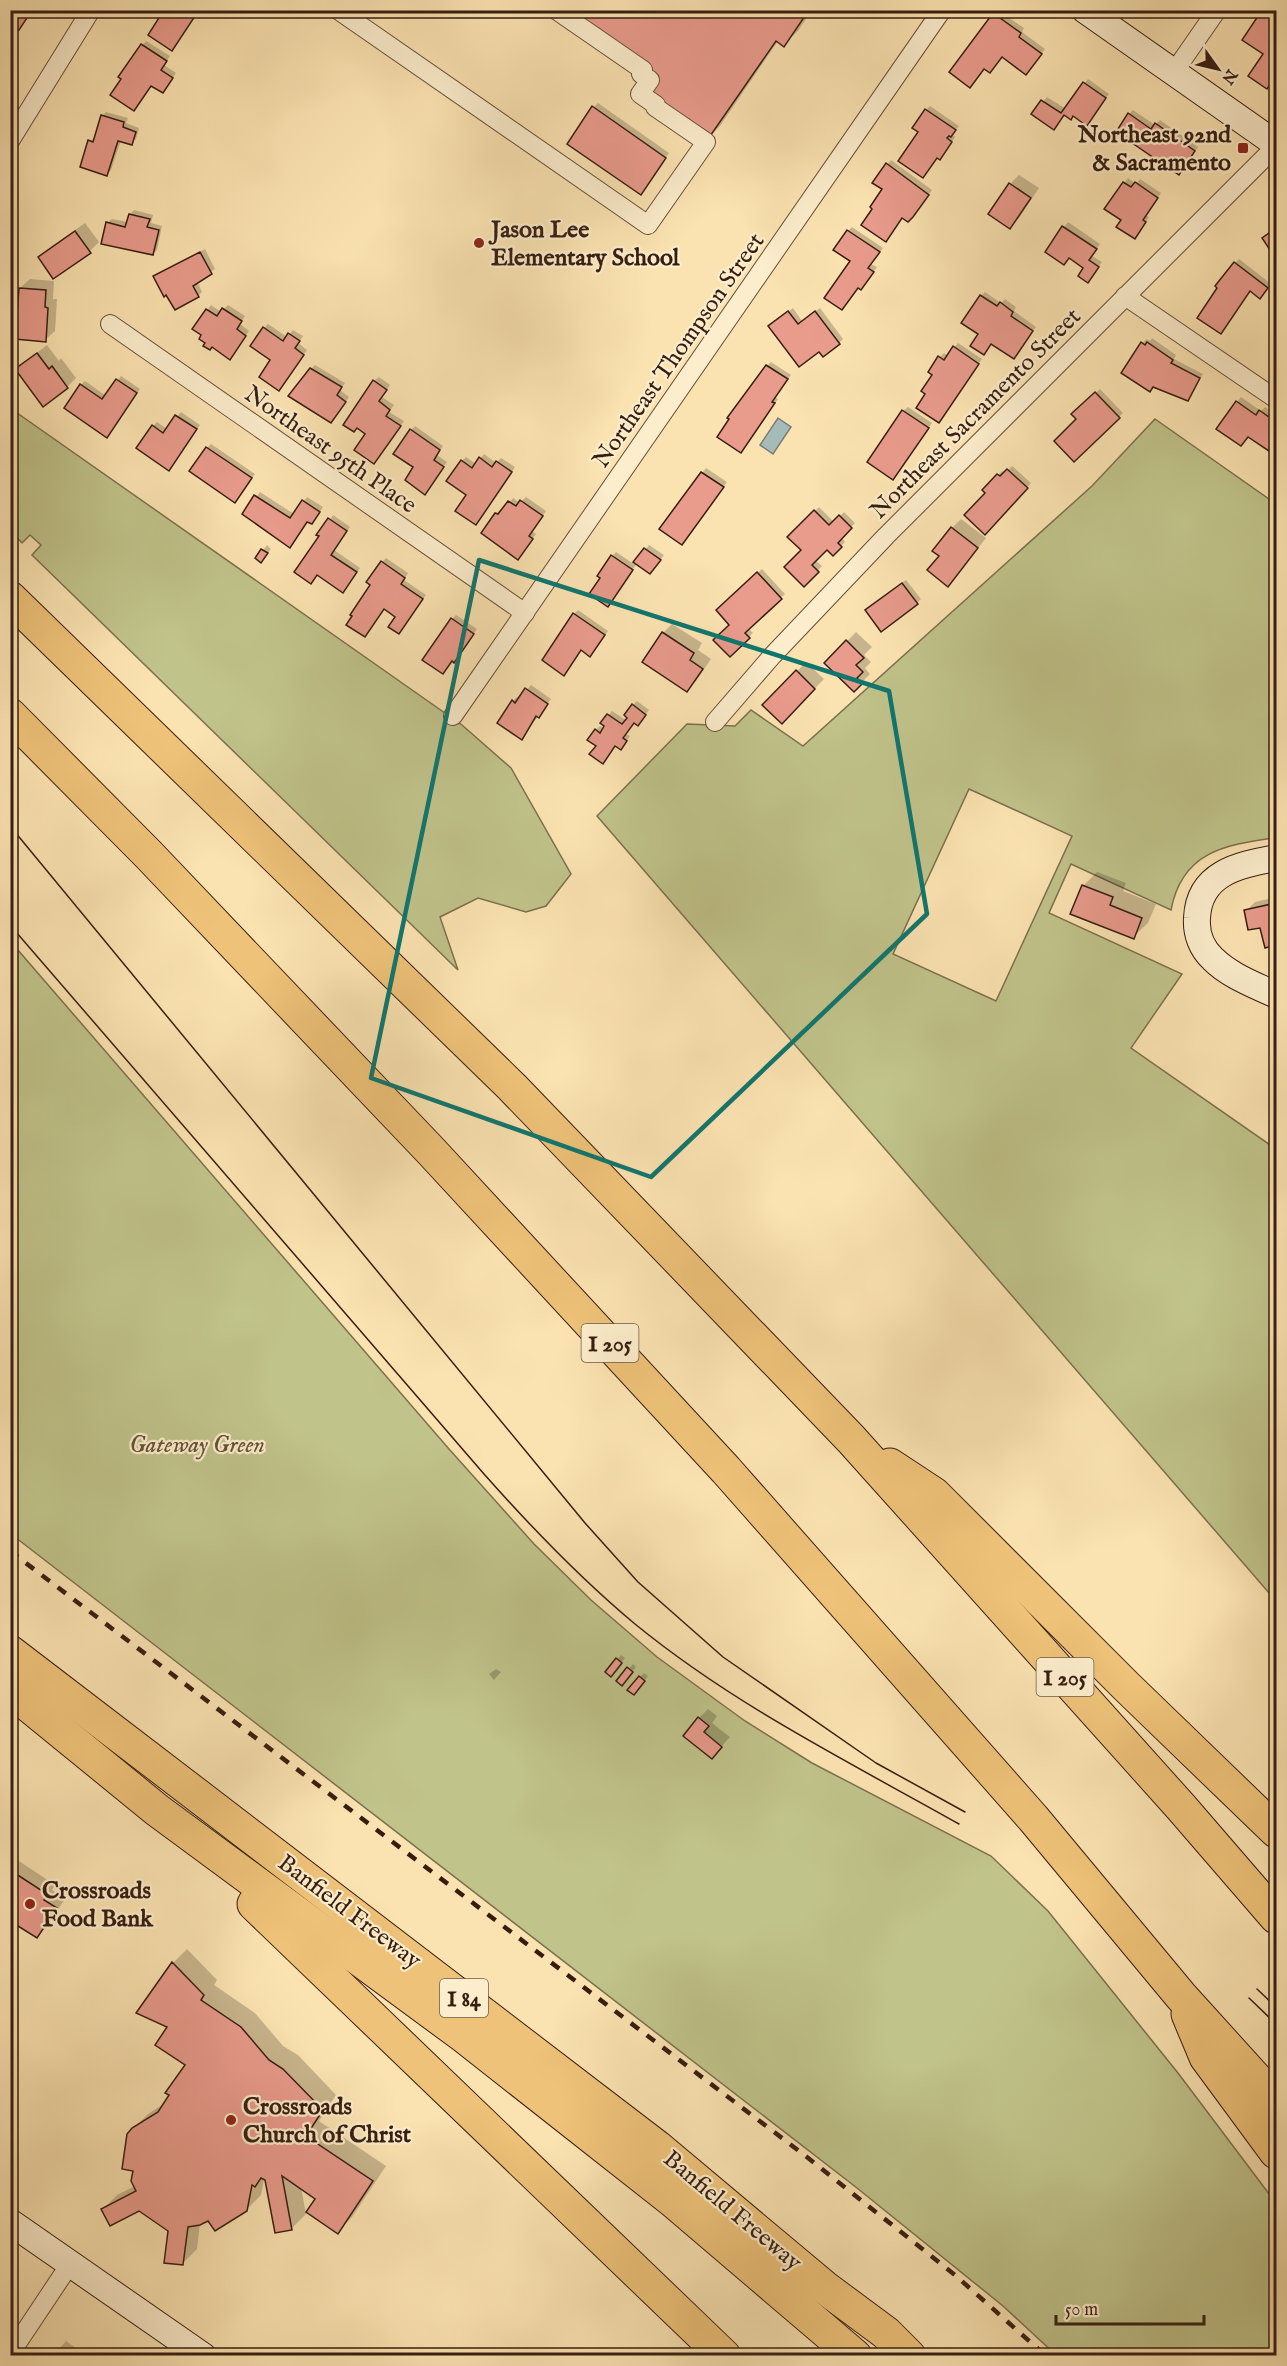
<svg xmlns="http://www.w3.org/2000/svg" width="1287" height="2366" font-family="'IM FELL English',serif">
<rect width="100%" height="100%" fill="#fbe3b1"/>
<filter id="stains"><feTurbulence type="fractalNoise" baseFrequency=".00333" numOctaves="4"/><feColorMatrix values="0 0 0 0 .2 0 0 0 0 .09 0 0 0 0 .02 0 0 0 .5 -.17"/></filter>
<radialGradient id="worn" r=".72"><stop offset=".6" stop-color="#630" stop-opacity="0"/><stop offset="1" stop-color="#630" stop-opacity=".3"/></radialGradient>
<g fill="#c0c38a" stroke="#7c704e" stroke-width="1.5" fill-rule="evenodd">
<path d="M10 408 462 725 511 768 571 874 546 906 526 912 478 898 440 917 458 970 32 555 41 545 30 535 22 543 11 531Z"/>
<path d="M1155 419 1276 504V834L1274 838C1224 845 1182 852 1171 910L1071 864 1049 913 1182 974 1131 1048 1276 1149V1601L597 816 687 724 735 726 751 710 803 746 1092 486ZM969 789 1072 836 996 1001 893 954Z"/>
<path d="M11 942 449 1449 534 1544 591 1600 657 1657 745 1721 812 1763 991 1856 1048 1911 1178 2073 1276 2203V2355H1056L1003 2306 857 2188 11 1534Z"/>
</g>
<path fill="#a5bbb8" stroke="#797c75" stroke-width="1.5" d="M778 418 791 427 773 454 760 445Z"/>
<g fill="#0003">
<path d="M10 10H33L18 28Z"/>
<path d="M559 10H812L798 31 783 45 778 41 720 126 706 140 652 79Z"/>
<path d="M997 10 1024 28 1022 32 1045 49 1030 69 1003 56 990 72 985 68 951 72Z"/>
<path d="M1264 10 1276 13V75L1271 83 1265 53 1244 39Z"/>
<path d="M146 41 170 56 164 65 176 73 167 87 120 76Z"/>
<path d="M1088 79 1109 94 1087 124 1074 115 1065 114 1054 128 1033 114 1047 97 1066 109Z"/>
<path d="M598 103 669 153 645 189 594 107Z"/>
<path d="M930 106 959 126 952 135 955 137 944 154 920 131 926 110Z"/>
<path d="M1133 110 1155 125 1160 120 1198 147 1183 169 1129 114Z"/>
<path d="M106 112 128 118 126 123 139 128 136 139 131 143 121 140 111 170 107 174 90 141 96 137 102 116Z"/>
<path d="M891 160 932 190 917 211 874 182Z"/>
<path d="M1019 175 1039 188 1019 218 1009 227 1010 184Z"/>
<path d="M1128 178 1136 184 1140 179 1161 193 1146 215 1149 217 1139 233 1106 208Z"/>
<path d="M134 210 153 215 151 223 162 226 157 250 153 254 107 223 112 219 128 222 130 214Z"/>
<path d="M1068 222 1100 244 1092 256 1102 262 1092 276 1085 268 1069 257 1047 251Z"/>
<path d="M85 223 99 242 90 251 40 257 49 248Z"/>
<path d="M852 227 883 248 871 264 877 267 865 284 852 261 848 231Z"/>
<path d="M205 249 215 269 197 281 202 292 198 296 155 276Z"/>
<path d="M1239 259 1271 284 1264 293 1235 263Z"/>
<path d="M30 279 54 281 53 299H57L55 331 45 340 20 288Z"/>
<path d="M985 292 1001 303 1005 299 1016 307 1014 311 1036 327 1014 357 992 342 987 349 980 334 981 296Z"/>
<path d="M211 305 221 312 228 305 245 316 240 324 249 331 234 354 207 343 203 334 194 329Z"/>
<path d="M793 308 802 321 820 308 843 339 839 343 819 350 774 322Z"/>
<path d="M268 324 287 337 293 330 303 336 298 343 307 350 283 385 273 360 264 328Z"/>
<path d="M1152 338 1176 355 1174 359 1203 374 1188 399 1154 386 1150 391 1123 372 1142 343 1147 339 1150 341Z"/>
<path d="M958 343 982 359 943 416 927 394 934 374 930 371 940 357 944 353 948 356Z"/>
<path d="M47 345 59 361 61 358 76 378 67 387 17 369Z"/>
<path d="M1276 353V363L1272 360Z"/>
<path d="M771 362 791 375 775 397 778 399 745 447 767 366Z"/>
<path d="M315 365 345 383 340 390 349 397 335 417 311 369Z"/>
<path d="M121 376 140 389 111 431 81 385 85 381 106 396Z"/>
<path d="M379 377 390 385 382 397 394 405 389 412 404 421 374 462V381Z"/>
<path d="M1100 389 1123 413 1074 460 1078 419 1073 414Z"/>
<path d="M1241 397 1261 411 1265 407 1276 415V452L1275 454 1249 436 1218 429Z"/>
<path d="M908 407 932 423 897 474 903 411Z"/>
<path d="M181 412 200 425 173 465 153 426 157 422 167 429Z"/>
<path d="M415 426 443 446 437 455 447 462 429 488 415 467 411 430Z"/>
<path d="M211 444 255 474 239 496 207 448Z"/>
<path d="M484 454 496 463 501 458 515 467 480 519 468 494 462 461 466 457 476 464Z"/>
<path d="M1012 466 1031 483 985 533 987 493 984 490 1002 471 1005 473Z"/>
<path d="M706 468 727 482 686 538 662 529Z"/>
<path d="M260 492 294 514 307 497 323 507 316 518 308 520 294 542 244 513Z"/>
<path d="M526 497 546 511 532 531 536 534 522 554 496 514 501 509 502 511 513 498 520 503Z"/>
<path d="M819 507 834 522 844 512 855 523 841 537 845 542 833 554 827 548 815 560 822 566 804 585 803 550 789 537Z"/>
<path d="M333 515 350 527 334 550 360 568 347 587 321 536Z"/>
<path d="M961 519 986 538 948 585 952 528Z"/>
<path d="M267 545 271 549 261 561 257 558Z"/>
<path d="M649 545 664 555 654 568 637 563 612 601 602 578 612 556 616 552 634 564Z"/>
<path d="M386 558 408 573 404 580 426 595 403 628 397 616 372 585 382 562Z"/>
<path d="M762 569 785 594 748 628 753 633 730 655 731 625 718 610Z"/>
<path d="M906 580 921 599 917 603 871 606Z"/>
<path d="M578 610 608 631 594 651 582 649 568 670 574 614Z"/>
<path d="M456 615 477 629 458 657 452 619Z"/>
<path d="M672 624 702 643 698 650 711 659 696 681 687 690 663 633Z"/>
<path d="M856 632 872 647 864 655 871 662 865 668 870 674 854 690 826 663Z"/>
<path d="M806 662 824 679 782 722 764 705Z"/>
<path d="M531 685 551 699 522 738 513 701 517 697 520 699Z"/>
<path d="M637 701 649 710 642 720 634 721 626 734 630 736 625 744 616 745 607 758 598 745 596 730 600 726 604 729 606 726 602 723 612 711 627 721 633 705Z"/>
<path d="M1097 872 1126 883 1123 891 1156 904 1148 923 1133 937 1083 886Z"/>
<path d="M1276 897V944L1266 946 1262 926 1246 911 1255 902Z"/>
<path d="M621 1655 625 1658 615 1671 607 1672Z"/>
<path d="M633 1664 636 1667 626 1680 618 1681Z"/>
<path d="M496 1669 501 1672 494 1680 489 1674Z"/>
<path d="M644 1673 648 1676 638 1689 640 1677Z"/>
<path d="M708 1709 717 1716 712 1723 730 1737 712 1757 699 1718Z"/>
<path d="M19 1861 55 1885 52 1890 65 1899 46 1927 37 1936 10 1919V1869Z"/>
<path d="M187 1949 217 1980 214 1985 255 2013 283 2046 298 2055 336 2095 319 2121 386 2166 352 2217 337 2232 317 2199 301 2187 306 2214 292 2228 276 2231 265 2174 261 2195 246 2210 208 2219 200 2223 197 2249 183 2263 169 2230 139 2210 103 2209 117 2195 135 2186 133 2129 148 2114 165 2103 187 2064 169 2026 138 2012 173 1963Z"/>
<path d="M66 2341 86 2355V2356H53Z"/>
</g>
<g fill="#e99b8c" stroke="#371d11" stroke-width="1.5">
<path d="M10 10 31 12 19 30 10 24Z"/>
<path d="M168 10H199L172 51 148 35 162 13 165 15Z"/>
<path d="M557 10H809L784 47 776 41 706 142 641 94 650 80Z"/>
<path d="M1262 10 1273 17 1276 12V76L1267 89 1248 76 1263 54 1242 40Z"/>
<path d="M993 13 1021 33 1019 37 1042 54 1026 75 1002 57 990 73 984 69 970 88 949 72Z"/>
<path d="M141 44 167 61 161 70 173 78 163 93 151 86 134 111 110 95 121 79 118 77Z"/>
<path d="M1083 82 1106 98 1087 126 1073 116 1071 120 1064 115 1054 130 1031 114 1041 100 1061 113Z"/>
<path d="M592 106 666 158 641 195 567 144Z"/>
<path d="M925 109 956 130 951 137 949 136 947 138 952 142 940 160 937 158 923 178 898 161 918 132 912 128Z"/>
<path d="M1128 113 1151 129 1155 123 1195 151 1179 175 1116 132Z"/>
<path d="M101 115 124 122 123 127 136 132 132 145 118 141 107 176 80 167 88 140 93 142Z"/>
<path d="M886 163 929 195 913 217 908 222 902 218 886 242 861 225 872 209 870 207 882 189 872 183Z"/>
<path d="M1123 182 1131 187 1135 182 1158 198 1143 220 1146 222 1135 239 1116 227 1121 220 1104 209Z"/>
<path d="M1009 183 1031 198 1010 229 988 214Z"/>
<path d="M129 214 150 219 147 227 159 230 153 255 101 244 106 222 125 227Z"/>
<path d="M1062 226 1097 249 1089 260 1099 267 1088 283 1078 276 1083 268 1069 258 1064 265 1045 252Z"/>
<path d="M1276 228V259L1262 238Z"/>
<path d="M847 230 880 252 868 268 874 272 861 290 858 288 842 310 824 298 850 261 833 250Z"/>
<path d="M75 231 91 253 53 279 38 257Z"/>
<path d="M200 252 212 274 193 286 199 297 175 310 166 295 164 297 153 276Z"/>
<path d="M1234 262 1268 288 1260 299 1250 291 1221 334 1197 318 1217 288 1215 286Z"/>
<path d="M19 288 46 290 45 307 48 308 46 342 15 339Z"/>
<path d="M980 295 997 306 1000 302 1013 312 1011 316 1033 331 1014 359 991 344 984 355 970 346 978 334 961 323Z"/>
<path d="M222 308 242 321 237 329 246 336 230 360 212 347 210 350 203 346 205 343 199 339 201 335 192 329 206 309 217 316Z"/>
<path d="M788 311 798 324 815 311 840 344 823 357 819 352 799 367 768 326Z"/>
<path d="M263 327 283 341 288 333 300 341 295 348 304 355 279 391 259 377 270 360 250 346Z"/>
<path d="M1141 342 1145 345 1147 342 1173 360 1171 363 1200 378 1188 401 1153 387 1150 392 1121 373Z"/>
<path d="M953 346 979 364 939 423 916 408 925 394 921 391 932 375 928 372 938 356 944 360Z"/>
<path d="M37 353 49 369 52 366 68 388 43 407 15 369Z"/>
<path d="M766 365 788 379 772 402 775 403 741 453 717 437 729 419 727 418Z"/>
<path d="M310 368 342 387 337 395 346 402 331 423 288 396Z"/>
<path d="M116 379 137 393 107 438 64 408 80 384 102 399Z"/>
<path d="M373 380 387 390 379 401 390 410 386 416 401 426 374 464 354 450 365 434 357 428 354 432 343 425Z"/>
<path d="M1095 392 1120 418 1074 462 1054 441 1076 419 1071 414Z"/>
<path d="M1236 401 1256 415 1259 410 1276 422 1275 455 1248 437 1241 446 1216 429Z"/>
<path d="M902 410 929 428 893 480 867 462Z"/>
<path d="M175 415 197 429 169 471 136 448 152 425 163 433Z"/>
<path d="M410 429 440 450 434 460 444 467 425 495 405 480 413 467 393 454Z"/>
<path d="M206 447 252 478 235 503 189 471Z"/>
<path d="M479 457 492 467 496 461 512 472 476 525 455 511 466 495 446 481 461 460 472 468Z"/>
<path d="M1007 469 1028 488 985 535 964 515 985 493 982 490 997 474 1000 476Z"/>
<path d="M701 472 724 487 682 545 659 529Z"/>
<path d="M254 495 290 518 302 500 320 512 312 524 307 522 290 548 242 514Z"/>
<path d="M520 500 543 516 529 536 533 539 518 560 481 533 495 513 498 514 508 501 516 506Z"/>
<path d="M814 510 829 525 839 515 852 528 838 543 842 547 833 556 827 550 812 565 819 572 804 587 784 567 801 550 787 537Z"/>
<path d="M328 518 347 531 331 555 357 572 343 593 317 575 311 584 294 572 319 536 316 535Z"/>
<path d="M951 527 978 548 948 587 927 570 939 556 932 551Z"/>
<path d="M644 548 661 560 650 574 633 562Z"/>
<path d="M261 549 268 553 261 563 255 558Z"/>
<path d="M611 555 633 570 608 607 589 594 600 578 597 576Z"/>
<path d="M381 561 405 578 401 584 423 599 399 634 388 627 395 617 384 609 365 637 346 625 352 616 350 615 370 585 366 582Z"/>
<path d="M757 572 782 599 745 633 750 638 730 657 713 640 729 625 716 610Z"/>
<path d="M902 583 918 604 881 632 865 610Z"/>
<path d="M573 613 605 635 590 657 581 650 564 676 542 660Z"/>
<path d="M451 618 474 634 454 663 452 661 443 674 422 660Z"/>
<path d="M662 632 694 653 690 660 703 669 687 692 642 662Z"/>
<path d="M846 640 864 658 856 665 863 672 857 678 862 684 854 692 824 663Z"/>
<path d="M796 670 815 689 782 724 762 705Z"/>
<path d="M525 688 548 704 539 718 536 716 522 740 497 723 512 700 515 703Z"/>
<path d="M632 704 646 715 638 726 634 723 623 738 627 741 621 750 615 746 603 764 589 754 596 746 587 740 595 729 600 733 604 726 600 723 607 714 622 724 627 718 624 715Z"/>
<path d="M1082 885 1113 897 1110 905 1142 918 1134 939 1070 914Z"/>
<path d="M1276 903V945L1265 948 1260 928 1248 930 1244 910Z"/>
<path d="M616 1658 622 1663 611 1677 605 1672Z"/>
<path d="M627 1667 633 1672 622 1686 616 1681Z"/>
<path d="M639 1676 645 1681 634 1695 627 1690Z"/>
<path d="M698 1717 709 1726 704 1732 722 1747 712 1759 683 1736Z"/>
<path d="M10 1870 47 1894 44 1900 57 1908 37 1938 10 1921Z"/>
<path d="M172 1962 204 1995 201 2000 241 2027 269 2060 283 2069 323 2110 306 2136 373 2181 338 2234 306 2212 315 2199 282 2176 292 2230 275 2233 265 2180 261 2178 255 2187 252 2185 247 2211 215 2231 208 2221 200 2225 188 2227 183 2265 164 2263 168 2231 139 2211 110 2226 101 2209 136 2191 131 2181 133 2171 122 2169 127 2134 132 2128 158 2112 169 2095 165 2093 185 2065 155 2045 167 2027 136 2013Z"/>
</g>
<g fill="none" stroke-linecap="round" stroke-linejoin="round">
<g stroke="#684e39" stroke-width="20">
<g id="street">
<path d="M338 10 648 225 706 142 655 107 656 105 640 94 650 80 641 74 643 70 556 10"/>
<path d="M1174 72 1217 10"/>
<path d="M10 141 91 10"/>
<path d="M1125 296 1276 399"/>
<path d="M110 324 525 613"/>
<path d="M453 716 942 10"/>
<path d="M715 722 772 656 886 536 1276 146"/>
<path d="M10 2354 70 2264"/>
</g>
</g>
<g stroke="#371d11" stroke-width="28">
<g id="secondary">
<path d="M1085 10 1276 144"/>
<path d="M1276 858C1240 865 1199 872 1197 918 1196 933 1201 948 1213 959 1230 976 1255 985 1276 995"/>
<path d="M10 2222 203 2356"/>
</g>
</g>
<g stroke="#371d11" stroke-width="35">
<g id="highway">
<path d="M10 598 512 1087 851 1439 1181 1807 1276 1917"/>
<path d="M10 715 148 854 431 1151 726 1470 1033 1818 1181 1996 1276 2101"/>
<path d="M890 1465 934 1494 1127 1687 1276 1831"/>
<path d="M10 1652 657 2147 824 2287 886 2333 909 2356"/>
<path d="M10 1690 157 1810 465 2037 672 2200 855 2356"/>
<path d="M254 1904 724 2356"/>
<path d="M1188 2014 1206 2057 1276 2152"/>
</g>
</g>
<use href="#street" stroke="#fcedcc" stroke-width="18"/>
<use href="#secondary" stroke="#fcedcc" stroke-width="26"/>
<use href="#highway" stroke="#eec278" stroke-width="33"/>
<g stroke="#371d11" stroke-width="1.5">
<path d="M10 826 585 1523 638 1582 723 1657 876 1763 965 1812"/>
<path d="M10 925 484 1474C531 1527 581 1579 635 1624 734 1705 849 1762 959 1824"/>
<path d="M1257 1989 1276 2007"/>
<path d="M1249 1998 1276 2024"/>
</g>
<path stroke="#371d11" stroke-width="4.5" stroke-dasharray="10 10" stroke-linecap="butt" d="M10 1551 803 2154 955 2275 1046 2356"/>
</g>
<path fill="none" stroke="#0f766e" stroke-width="4.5" stroke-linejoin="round" d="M479 560 889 691 927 914 651 1177 371 1078Z"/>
<g fill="#8f2418" stroke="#fcedcc" stroke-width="2">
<rect x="1237" y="142" width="12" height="12" rx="3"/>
<circle cx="479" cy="243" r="6"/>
<circle cx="30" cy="1904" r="6"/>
<circle cx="231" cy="2120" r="6"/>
</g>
<g text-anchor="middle" stroke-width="4.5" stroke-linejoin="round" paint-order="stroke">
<g fill="#fcedcc" stroke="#725b49" stroke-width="1.5">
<rect x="581.5" y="1324" width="57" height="38" rx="4.5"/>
<rect x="1036.5" y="1658" width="57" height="38" rx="4.5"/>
<rect x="440" y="1979" width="48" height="38" rx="4.5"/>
</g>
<g font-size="22" font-weight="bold" fill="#371d11">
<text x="610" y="1351">I 205</text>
<text x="1065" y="1685">I 205</text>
<text x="464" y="2006">I 84</text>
</g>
<g font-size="24" font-weight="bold" fill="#371d11" stroke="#fcedcc" text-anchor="start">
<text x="1231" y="142" text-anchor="end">Northeast 92nd<tspan x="1231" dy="28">&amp; Sacramento</tspan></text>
<text x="491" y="237">Jason Lee<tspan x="491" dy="28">Elementary School</tspan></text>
<text x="42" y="1898">Crossroads<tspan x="42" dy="28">Food Bank</tspan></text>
<text x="243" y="2114">Crossroads<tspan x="243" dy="28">Church of Christ</tspan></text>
</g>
<g font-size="24" fill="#371d11" stroke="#fcedcc">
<text transform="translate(678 350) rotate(-55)" y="8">Northeast Thompson Street</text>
<text transform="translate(975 413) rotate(-45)" y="8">Northeast Sacramento Street</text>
<text transform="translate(331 449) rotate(35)" y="8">Northeast 95th Place</text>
<text transform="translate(350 1911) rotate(37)" y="8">Banfield Freeway</text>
<text transform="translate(733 2210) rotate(40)" y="8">Banfield Freeway</text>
</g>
<g font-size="24" font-style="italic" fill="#604f35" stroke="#fcedcc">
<text x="197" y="1452">Gateway Green</text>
</g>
</g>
<rect width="1287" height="2366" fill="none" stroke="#fbe3b1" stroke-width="36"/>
<rect x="12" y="12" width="1263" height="2342" fill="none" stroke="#371d11" stroke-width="3"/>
<rect x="18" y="18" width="1251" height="2330" fill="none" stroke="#371d11" stroke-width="1.5"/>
<g transform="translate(1218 69) rotate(124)" stroke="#fcedcc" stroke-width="4.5" paint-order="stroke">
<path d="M0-4.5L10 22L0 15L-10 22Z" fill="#371d11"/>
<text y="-9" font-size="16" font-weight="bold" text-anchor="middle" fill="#371d11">N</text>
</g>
<path d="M1056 2315v9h148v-9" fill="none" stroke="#371d11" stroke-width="3"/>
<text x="1065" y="2315" font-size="18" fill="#371d11" stroke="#fcedcc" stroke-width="4.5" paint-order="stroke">50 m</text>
<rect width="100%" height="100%" filter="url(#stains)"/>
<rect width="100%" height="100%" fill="url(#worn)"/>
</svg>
